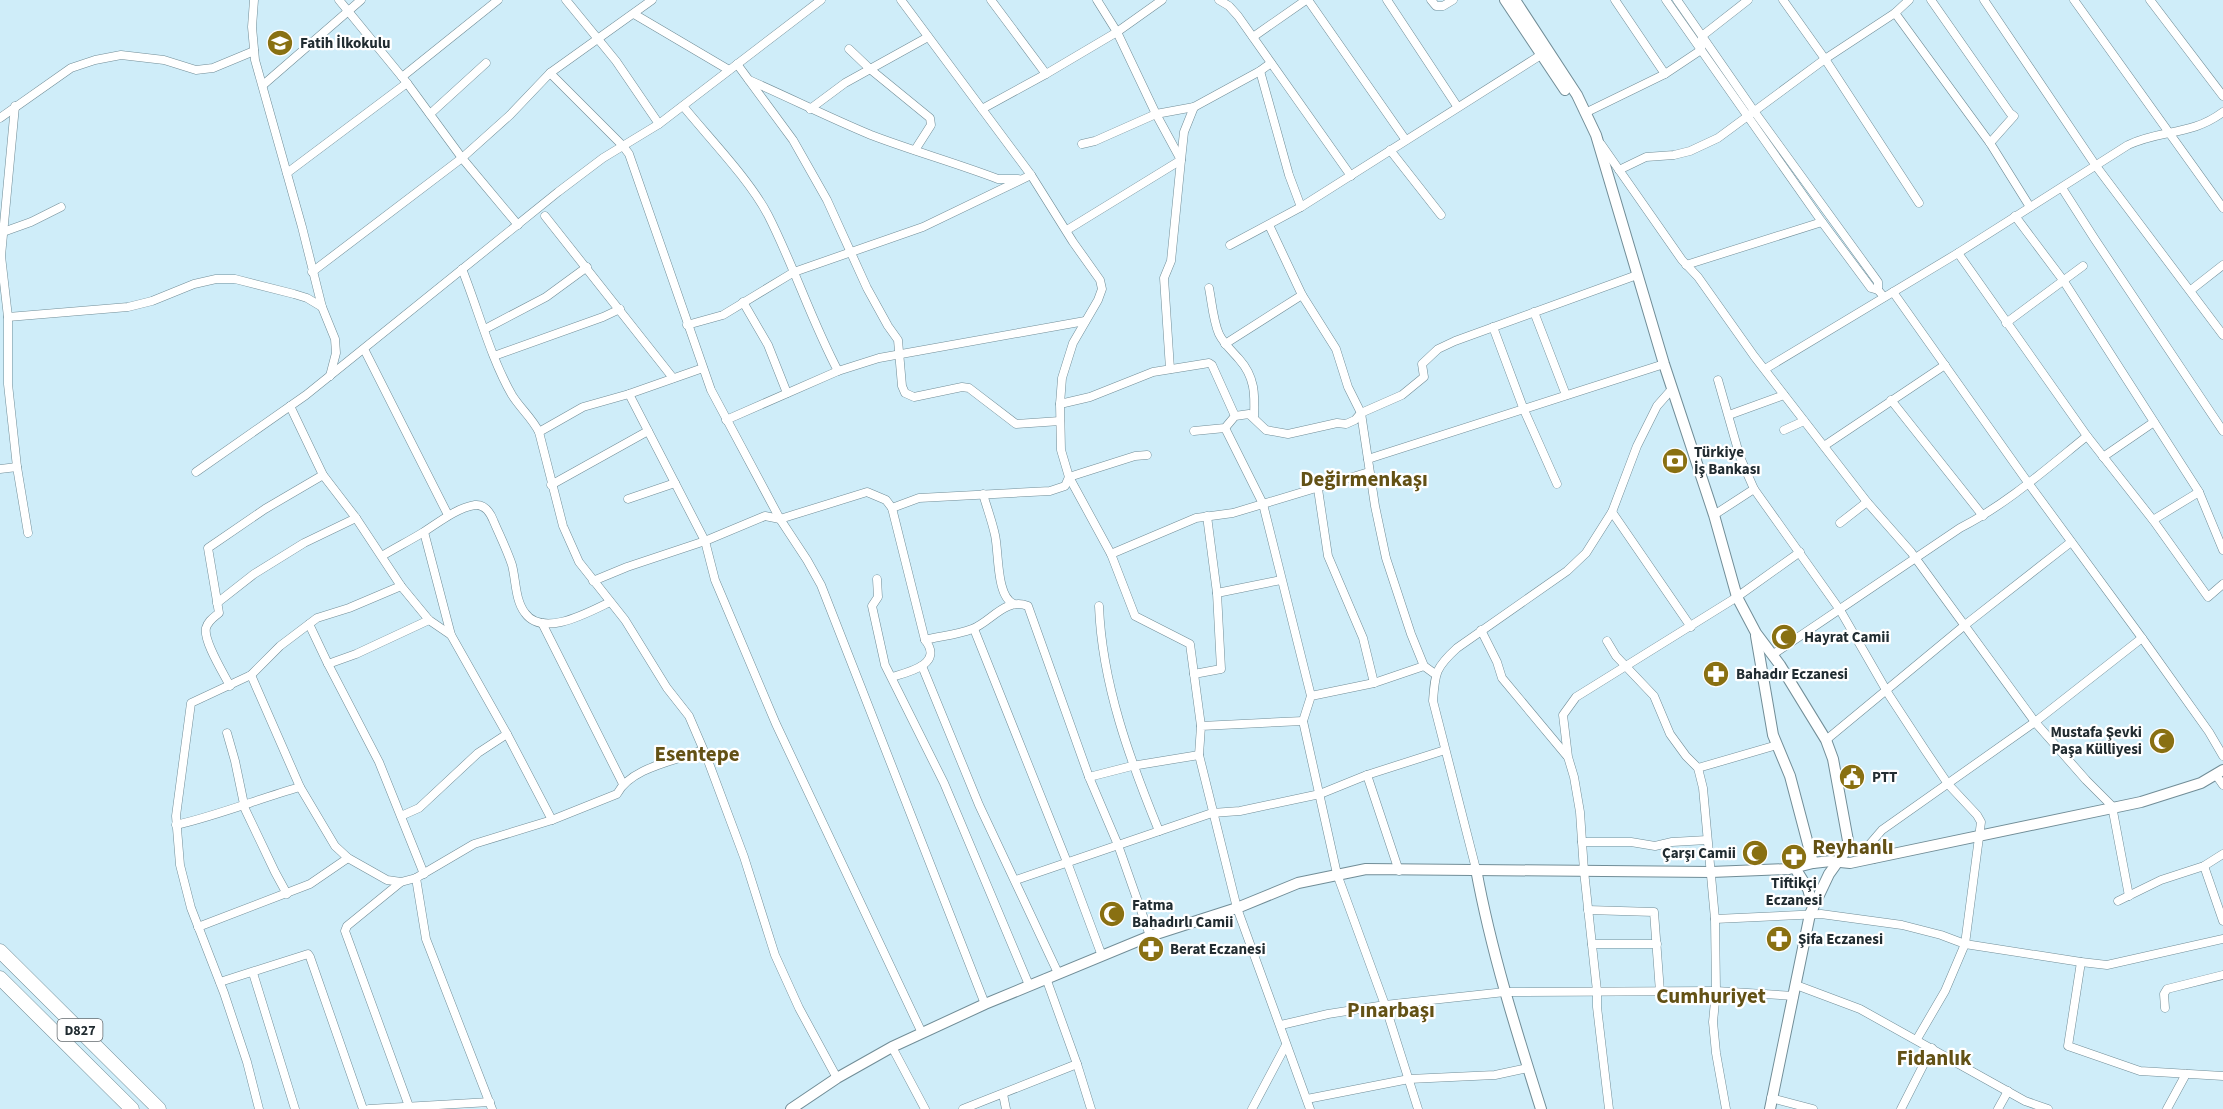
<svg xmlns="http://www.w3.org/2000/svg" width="2223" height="1109" font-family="'Source Sans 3',sans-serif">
<rect width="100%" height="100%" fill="#cfedf9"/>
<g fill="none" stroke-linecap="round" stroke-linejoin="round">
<g stroke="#718d97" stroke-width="9">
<g id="street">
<path d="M254 0 252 27 255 60 302 227 322 307 335 339 336 353 330 376"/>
<path d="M339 0 407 83 462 158 518 225"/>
<path d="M566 0 616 61 659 124"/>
<path d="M901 0 1031 175 1073 242 1100 280 1102 289 1098 300 1073 343 1062 378 1060 404 1061 450 1069 477 1111 554 1135 616 1190 644 1201 726"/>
<path d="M991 0 1046 74"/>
<path d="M1097 0 1117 32 1156 114 1181 160 1171 261 1164 278 1170 369"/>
<path d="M1219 0 1229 6 1238 16 1351 176"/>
<path d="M1308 0 1405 139"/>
<path d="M1387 0 1457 106"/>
<path d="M1431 0 1436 6H1443L1453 0"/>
<path d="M1615 0 1665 74"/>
<path d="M1666 0 1822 222 1871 288 1878 290"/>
<path d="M1677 0 1754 111 1878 282V290L1884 297"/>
<path d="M1783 0 1825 59 1919 203"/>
<path d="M1931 0 2010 113 2014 116 1990 143"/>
<path d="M1984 0 2096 166 2223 335"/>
<path d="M2074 0 2223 208"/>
<path d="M2150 0 2223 96"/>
<path d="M1895 13 1990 143 2030 207"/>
<path d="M634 14 729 70"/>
<path d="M1253 37 1306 0"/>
<path d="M849 49 870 69 930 118 931 125 915 150"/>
<path d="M737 64 793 140 827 200 867 288 888 326 898 340 902 386 905 393 914 397 962 387 969 388 1016 424 1060 421"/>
<path d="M1260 71 1289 175 1301 207"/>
<path d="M550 73 623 146 629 154 711 390 780 519 807 560 821 585 985 1004"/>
<path d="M402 77 498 0"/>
<path d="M749 80C790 98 830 118 871 135 913 151 956 163 998 179H1018"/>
<path d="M263 85 361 0"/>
<path d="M15 106 1 256 8 317V384L17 467 28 533"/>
<path d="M683 106C709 138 749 179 768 215 794 266 811 320 838 371"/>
<path d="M810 109 845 83 928 37"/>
<path d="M982 109 1046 74 1117 32 1162 0"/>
<path d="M1585 113 1665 74 1701 50 1702 36 1748 0"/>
<path d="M430 114 486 63"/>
<path d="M0 118 71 68 95 60 121 55 164 60 196 70 213 68 254 51"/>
<path d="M1082 144 1095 141 1156 114 1194 107 1260 71 1271 63"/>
<path d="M1601 144 1682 260 1698 277 1754 356 1867 502 1911 552 2035 722 2086 780 2112 806 2129 896"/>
<path d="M1390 150 1441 215"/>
<path d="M1619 170 1646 157 1674 155 1690 151 1718 138 1825 59 1895 13 1909 0"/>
<path d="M287 173 407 83"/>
<path d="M2062 188 2094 238 2223 431"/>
<path d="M545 216 673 378"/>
<path d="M2015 216 2063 280 2199 492 2223 550"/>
<path d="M1269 225 1302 295 1336 349 1348 387 1361 413 1375 506 1386 558 1411 634 1424 666 1435 674"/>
<path d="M1067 230 1181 160 1184 132 1194 107"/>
<path d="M3 232 31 222 61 207"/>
<path d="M1230 245 1301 207 1544 53"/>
<path d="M1958 253 2087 436 2153 520 2199 492"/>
<path d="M1686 265 1822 222"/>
<path d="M462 269C478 309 491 359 512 395 520 408 532 418 539 432L563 526 579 562 625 620 667 688 689 716 707 758 744 857 775 955 799 1008 837 1078"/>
<path d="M312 272 462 158 510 115 550 73 652 0"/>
<path d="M1209 288C1212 303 1213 320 1219 334 1224 344 1232 351 1239 359 1255 377 1255 394 1254 416"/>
<path d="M2191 290 2223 265"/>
<path d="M1893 292 2029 484 2142 638 2209 732 2223 756"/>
<path d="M743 302 768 345 787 393"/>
<path d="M1534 312 1566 395"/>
<path d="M8 317 128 307 152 301 194 284 216 279H235L294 294 307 298 322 307"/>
<path d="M2006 323 2083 266"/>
<path d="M687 325 723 315 794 272 923 227 1031 175"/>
<path d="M1493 327 1524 410 1557 484"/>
<path d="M485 329 546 297 587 267"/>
<path d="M1225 344 1302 295"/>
<path d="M364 349 448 515"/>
<path d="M494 356 603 317 620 309"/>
<path d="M1765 369 1958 253 2128 145C2162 129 2191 136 2223 112"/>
<path d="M1718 380 1740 457 1754 489 1840 610 1889 695 1925 750 1948 784 1977 815 1981 822 1965 944 1945 991 1917 1039"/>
<path d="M629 394 705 541 715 580 776 724 922 1033"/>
<path d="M1891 400 1983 516"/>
<path d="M1060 404 1090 397 1153 372 1209 363 1212 365 1235 416"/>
<path d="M290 406 323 475 356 518 401 586 429 620 451 635"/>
<path d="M1729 415 1784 395"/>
<path d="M726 420 838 371 879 358 1085 321"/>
<path d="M1225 428 1263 504 1311 696"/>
<path d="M1784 430 1804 421"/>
<path d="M1194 431 1225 428 1235 416 1249 414 1266 430 1288 434 1337 423 1346 424 1355 420 1361 413 1402 395 1424 377 1422 364 1438 349 1455 341 1637 275"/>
<path d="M539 432 583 407 629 394 703 368"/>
<path d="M1824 446 1945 365"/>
<path d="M2103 457 2154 422"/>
<path d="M1368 459 1664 364"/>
<path d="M0 469 17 467"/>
<path d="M196 472 306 395 558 192 603 158 659 124 821 0"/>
<path d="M551 485 648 431"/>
<path d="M1321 485 1318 489 1328 556 1363 638 1374 683"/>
<path d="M983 494C987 508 992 521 995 535 999 552 996 597 1014 604"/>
<path d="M628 499 675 483"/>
<path d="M1612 512 1691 627"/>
<path d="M1714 515 1754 489"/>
<path d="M2153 520 2208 597 2223 584"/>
<path d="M1840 523 1867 502"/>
<path d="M424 532 451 635 507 734 552 820"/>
<path d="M1111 554 1196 518 1233 513 1369 472"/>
<path d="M382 556C395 548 409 541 422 533 438 523 456 508 475 505 485 504 491 514 494 522 500 536 507 550 512 565 516 580 515 600 525 613 543 638 589 612 610 602"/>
<path d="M877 579 878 597 872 606 885 665 944 783 1029 985"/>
<path d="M593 581 627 567 705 541 765 516 780 519 867 492 886 500 892 508 919 498 1050 491 1065 486 1069 477 1135 456 1147 455"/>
<path d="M1217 593 1281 580"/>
<path d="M217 603 254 574 304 543 356 518"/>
<path d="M1099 606C1102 684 1130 760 1159 831"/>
<path d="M542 623 623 784"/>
<path d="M309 624 328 664 379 762 424 874"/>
<path d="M974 629 1067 862 1102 956"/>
<path d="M1481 630 1497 662 1502 678 1567 756"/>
<path d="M925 640C940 636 957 635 972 629 991 622 1005 597 1028 606L1089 777 1118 845 1150 936"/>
<path d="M1607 641 1616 656 1654 696 1670 734 1686 756 1698 768 1703 788 1715 919 1716 991 1713 1022 1716 1053 1726 1109"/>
<path d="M1772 655 1960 528C2007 504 2046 469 2087 436"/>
<path d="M328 664 356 654 429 620"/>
<path d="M922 666 979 805 1058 973"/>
<path d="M1194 674 1221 669 1217 593 1207 516"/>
<path d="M251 675 300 787 335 846 348 858 387 880 401 882 416 878 474 844 552 820 617 794C631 767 676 761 703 750"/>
<path d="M892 677C909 672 944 664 925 640L892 508"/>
<path d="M230 686C224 674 203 641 206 628 208 621 213 618 219 613L208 548 265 509 323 475"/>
<path d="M1303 721 1201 726 1199 755 1237 908 1310 1109"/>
<path d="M227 733 235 761 245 809 275 872 287 894"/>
<path d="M1826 740 1965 625 2071 542"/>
<path d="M1698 768 1777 745"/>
<path d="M1367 775 1399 871"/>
<path d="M2216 775 2223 785"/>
<path d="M1089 777 1132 766 1199 755"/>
<path d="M401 816 419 808 478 753 507 734"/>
<path d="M176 825C219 815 258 799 300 787"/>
<path d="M1582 842H1631L1655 846 1672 842 1707 840"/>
<path d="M1863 852 1882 830 2035 722 2142 638"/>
<path d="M2204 866 2223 921"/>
<path d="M1476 869 1433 701C1435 673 1435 668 1457 648L1567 571 1586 553 1612 512 1637 446 1657 406 1672 389"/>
<path d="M416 878 426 939 492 1109"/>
<path d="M1016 880 1212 813 1240 811 1320 794 1367 775 1445 750"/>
<path d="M401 882 347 926 345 931 410 1109"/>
<path d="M2118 901 2161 880 2204 866 2223 854"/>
<path d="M1588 910 1654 912 1660 992"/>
<path d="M1715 919 1821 914 1902 925 1941 935 1965 944 2081 962 2107 965 2223 939"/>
<path d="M198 927 310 884 348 858"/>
<path d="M1592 944H1657"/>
<path d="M2081 962 2068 1046 2140 1071 2223 1076"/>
<path d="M253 973 295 1109"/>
<path d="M1046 978 1077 1064 1091 1109"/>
<path d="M220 982 308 954 310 957 363 1109"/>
<path d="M1796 985 1860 1009 2025 1101 2048 1109"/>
<path d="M2165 1008 2164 994 2167 989 2223 975"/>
<path d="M1281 1025 1328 1014 1385 1005 1505 992 1716 991 1794 996"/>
<path d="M892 1047 925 1109"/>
<path d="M1003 1094 1006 1109"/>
<path d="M1771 1098 1813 1109"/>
<path d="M1307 1099 1409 1079 1495 1075 1528 1068"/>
<path d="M259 1109 247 1062 224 993 191 908 180 865 176 816 191 703 251 675 280 646 317 618 349 608 401 586"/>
<path d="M369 1109 490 1102"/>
<path d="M963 1109 1077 1064"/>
<path d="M1252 1109 1286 1045"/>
<path d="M1418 1109 1385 1005 1337 874 1303 721 1311 696 1374 683 1424 666"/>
<path d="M1609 1109 1597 1007V991L1584 871 1580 812 1574 777 1568 757 1563 715 1576 697 1737 597 1800 552"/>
<path d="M1901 1109 1932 1048"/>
<path d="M1998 1109 2008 1091"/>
<path d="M2167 1109 2186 1074"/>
</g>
</g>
<g stroke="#718d97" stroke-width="12">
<g id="secondary">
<path d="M1505 0 1565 90"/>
<path d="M1515 0 1577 95 1596 135 1664 364 1714 515 1737 597 1756 633 1780 665 1826 740 1833 759 1849 846 1829 874 1810 914 1770 1109"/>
<path d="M1756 636 1773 735 1790 776 1813 863"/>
<path d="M1849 846 1873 858"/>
<path d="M1795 868 1808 889 1813 907"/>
<path d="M1476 869C1491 951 1516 1030 1541 1109"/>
<path d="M791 1109 837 1078 892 1047 985 1004 1150 936 1237 908 1298 883 1366 869 1711 872 1789 869 1813 863 1831 861 1850 863 2141 802 2201 783 2223 770"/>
</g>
</g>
<g stroke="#718d97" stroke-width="15">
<g id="highway">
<path d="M0 951 159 1109"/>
<path d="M0 978 132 1109"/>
</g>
</g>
<use href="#street" stroke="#fff" stroke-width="8"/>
<use href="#secondary" stroke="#fff" stroke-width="10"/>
<use href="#highway" stroke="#fff" stroke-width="14"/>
</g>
<defs>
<g id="school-disc" transform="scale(1.35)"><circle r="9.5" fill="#897012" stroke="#fff"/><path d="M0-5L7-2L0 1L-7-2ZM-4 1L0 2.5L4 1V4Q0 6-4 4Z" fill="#fff"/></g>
<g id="bank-disc" transform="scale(1.35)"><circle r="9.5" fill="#897012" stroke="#fff"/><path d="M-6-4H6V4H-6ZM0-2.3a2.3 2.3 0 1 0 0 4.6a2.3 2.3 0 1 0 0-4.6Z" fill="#fff"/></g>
<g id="mosque-disc" transform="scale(1.35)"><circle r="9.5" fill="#897012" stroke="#fff"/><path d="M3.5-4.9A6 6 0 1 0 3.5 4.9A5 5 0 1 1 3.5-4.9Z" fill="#fff"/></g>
<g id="pharmacy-disc" transform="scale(1.35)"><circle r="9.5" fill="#897012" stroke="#fff"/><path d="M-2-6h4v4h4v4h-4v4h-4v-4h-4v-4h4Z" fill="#fff"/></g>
<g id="civic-disc" transform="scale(1.35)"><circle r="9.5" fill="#897012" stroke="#fff"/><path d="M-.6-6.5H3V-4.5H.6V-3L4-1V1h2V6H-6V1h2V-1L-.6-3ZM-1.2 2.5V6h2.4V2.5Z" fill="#fff"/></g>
</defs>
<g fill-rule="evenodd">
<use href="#school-disc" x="280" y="43"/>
<use href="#bank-disc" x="1675" y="461"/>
<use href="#mosque-disc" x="1784" y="637"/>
<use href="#pharmacy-disc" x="1716" y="674"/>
<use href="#mosque-disc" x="2162" y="741"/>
<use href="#civic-disc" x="1852" y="777"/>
<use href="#mosque-disc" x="1755" y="853"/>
<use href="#pharmacy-disc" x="1794" y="857"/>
<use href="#mosque-disc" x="1112" y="914"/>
<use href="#pharmacy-disc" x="1779" y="939"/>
<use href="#pharmacy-disc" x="1151" y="949"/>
</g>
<g text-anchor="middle" stroke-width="4.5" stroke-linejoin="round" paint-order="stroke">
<rect fill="#fff" stroke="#646b6f" stroke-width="1.5" x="57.5" y="1019" width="45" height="22" rx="4.5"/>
<g font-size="14" font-weight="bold" fill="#212c31">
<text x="80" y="1035">D827</text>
</g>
<g font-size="15" font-weight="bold" fill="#212c31" stroke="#fff" text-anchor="start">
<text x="300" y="48">Fatih İlkokulu</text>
<text x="1694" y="457">Türkiye<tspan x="1694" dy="17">İş Bankası</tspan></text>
<text x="1804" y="642">Hayrat Camii</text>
<text x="1736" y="679">Bahadır Eczanesi</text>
<text x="2142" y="737" text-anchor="end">Mustafa Şevki<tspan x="2142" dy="17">Paşa Külliyesi</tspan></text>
<text x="1872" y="782">PTT</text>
<text x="1736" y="858" text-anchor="end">Çarşı Camii</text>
<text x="1794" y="888" text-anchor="middle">Tiftikçi<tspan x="1794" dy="17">Eczanesi</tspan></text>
<text x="1132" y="910">Fatma<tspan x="1132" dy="17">Bahadırlı Camii</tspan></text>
<text x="1798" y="944">Şifa Eczanesi</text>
<text x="1170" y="954">Berat Eczanesi</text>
</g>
<g font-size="21" font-weight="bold" fill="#635115" stroke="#fff">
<text x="1364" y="486">Değirmenkaşı</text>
<text x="697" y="761">Esentepe</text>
<text x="1853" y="854">Reyhanlı</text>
<text x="1711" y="1003">Cumhuriyet</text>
<text x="1391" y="1017">Pınarbaşı</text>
<text x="1934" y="1065">Fidanlık</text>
</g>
</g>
</svg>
